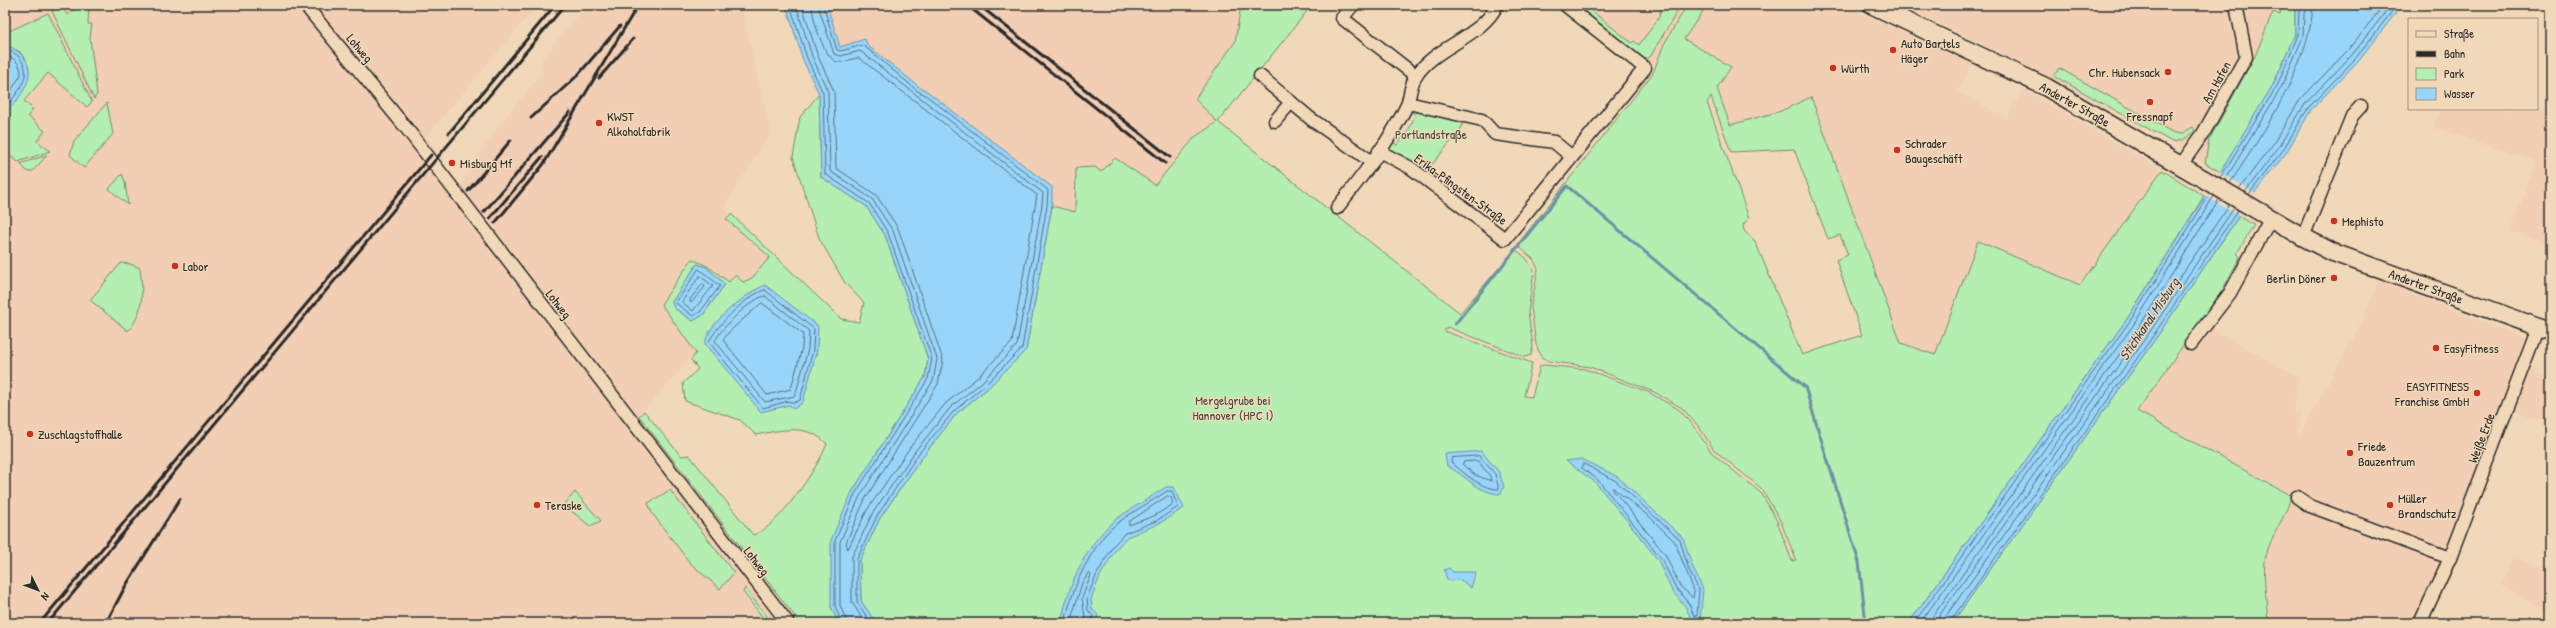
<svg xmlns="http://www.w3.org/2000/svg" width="2556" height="628" font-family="'Patrick Hand',sans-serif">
<rect width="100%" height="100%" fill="#f1d8b9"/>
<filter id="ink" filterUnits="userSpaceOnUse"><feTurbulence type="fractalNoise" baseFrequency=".025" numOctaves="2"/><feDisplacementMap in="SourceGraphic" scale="8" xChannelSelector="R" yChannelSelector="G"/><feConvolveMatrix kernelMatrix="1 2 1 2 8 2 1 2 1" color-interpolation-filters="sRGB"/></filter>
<g filter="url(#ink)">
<g fill="#f1ceb4">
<path d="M5 5H537L426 137 460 186 497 128 542 73V59L587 5H741L771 133 725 204V209L779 259 639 416 796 597 774 623H5Z"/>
<path d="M827 5H1312L1218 122 1195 137 1155 185 1074 213 1052 206V187L922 89 867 45 865 39 840 48Z"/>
<path d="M1573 5H1842L1972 63 1957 92 2007 118 2023 89 2162 170 2080 285 1978 241 1935 355 1901 343 1811 97 1781 111 1730 125 1717 88 1731 67 1671 32 1655 64 1644 59Z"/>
<path d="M1902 5H2298L2220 172 2175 144 2091 98Z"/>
<path d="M2537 106 2551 111V245L2511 231 2536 161 2433 127 2440 109H2537Z"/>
<path d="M2379 281 2524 338 2461 513 2412 623H2270L2268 622 2265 557 2288 494 2137 411 2200 322 2299 377 2293 410 2300 412 2298 432 2301 433 2362 322Z"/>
<path d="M2531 366 2538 368 2536 374 2551 380V424L2514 410Z"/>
<path d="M2513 556 2551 570V612L2502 586Z"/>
</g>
<g fill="#b5eeb1" stroke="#708c6e" fill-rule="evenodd">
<path d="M79 5H89L88 24H92L90 38 97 94 94 99 52 11 60 7 68 15Z"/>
<path d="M1241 5H1312L1218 122 1460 313 1512 253 1514 248 1526 258 1534 270 1528 312 1533 346 1531 355 1525 357 1447 327 1444 331 1532 363 1524 396 1532 397 1540 366 1543 365 1585 369 1648 392 1678 409 1690 421 1712 453 1762 494 1777 521 1792 561 1796 560 1793 552 1780 520 1762 489 1714 450 1699 427 1682 408 1654 392 1590 367 1549 361 1541 357 1536 344 1531 307 1538 269 1533 259 1517 245 1653 73 1664 44 1687 5H1692L1703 11 1684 39 1731 67 1717 88 1730 125 1781 111 1811 97 1901 343 1935 355 1978 241 2080 285 2162 170 2204 196 2127 319 1909 623H876L861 601 860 560 880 518 923 456 957 413 988 388 1026 350 1052 206 1075 212 1076 168 1095 167 1101 172 1115 158 1155 185 1195 137 1217 122 1195 99 1235 42ZM1711 97 1731 152 1794 149 1828 239 1840 235 1848 255 1836 260 1862 335 1802 355 1755 241 1744 231 1743 225 1749 218 1707 102Z"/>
<path d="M1573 5H1584L1632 43 1634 41 1639 45 1658 19 1662 5H1681L1650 57 1644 59Z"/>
<path d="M2281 5H2287L2295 10V34L2273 85 2220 172 2205 163 2209 140 2255 56 2273 12 2280 15Z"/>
<path d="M48 13 92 102 87 107 48 73 24 101 33 109 28 116 45 131 37 141 50 151 18 162 5 152V114L9 110 26 59 19 51 5 47V33Z"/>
<path d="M2059 68 2172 132 2181 134 2193 127 2195 131 2183 140 2172 142 2054 76Z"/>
<path d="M819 94 821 177 866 206 885 235 928 359 925 377 852 492 831 607 839 623H800L639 416 644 411 681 456 689 455 753 535C776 530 819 466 827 444 808 423 781 430 756 435L740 420 685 401 683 383 698 369 691 360 696 353 661 304 692 259 707 266 729 282 735 275 743 282 752 278 770 257 726 219 731 214 841 319 859 322 864 303 845 283 819 238 793 157 800 117ZM697 264 706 267 725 284 703 315 693 321 674 308 672 302ZM754 290 817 350 811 371 715 354 705 344 712 329Z"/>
<path d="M107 103 113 134 84 168 70 155 74 141Z"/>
<path d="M1412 109 1464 119 1461 129 1426 172 1388 149 1391 141 1397 145 1409 129 1416 114 1409 112Z"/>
<path d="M47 155 33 171 28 172 20 164Z"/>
<path d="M122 174 125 182 128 205 109 189Z"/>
<path d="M2239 216 2254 225 2237 253 2240 257 2223 289 2137 411 2291 496C2286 518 2271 534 2266 556 2262 570 2267 605 2268 622L2270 623H1952L2156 338Z"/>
<path d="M121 263 130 264 140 268C143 291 144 313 128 331L90 300Z"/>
<path d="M670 490 734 573 720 589 690 563 652 513 648 503Z"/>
<path d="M575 492 601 521 590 526 564 505Z"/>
<path d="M745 588 772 623H767L743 592Z"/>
</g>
<g fill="#98d5f9" stroke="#6c91a7">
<path d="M786 5H827L840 47 865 39 867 45 922 89H924L1052 187V206L1026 350 988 388 957 413 923 456 880 518 860 560 861 601 876 623H839L831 607V540L852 492 925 377 928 359 885 235 866 206 821 177 819 94 803 60Z"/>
<path d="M2298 5H2402L2358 61 2311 110 2286 153 2255 192 2156 338 1952 623H1909L2127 319 2220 172 2273 85 2295 34V10Z"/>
<path d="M9 46C45 65 26 92 5 114V47Z"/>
<path d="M697 264 706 267 725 284 703 315 693 321 674 308 672 302Z"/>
<path d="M765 285 818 326 817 350 803 402 794 409 789 405 761 412 705 344C707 323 747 293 765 285Z"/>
<path d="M1481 451 1499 472 1504 487 1500 494C1478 493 1465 475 1447 466L1445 454Z"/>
<path d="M1582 459 1618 477 1683 538 1693 568 1703 589 1700 623H1693L1685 606 1672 591 1658 560 1633 528 1595 482 1566 461Z"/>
<path d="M1166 487H1174L1184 508 1158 524 1127 537 1116 549 1100 576 1091 599 1092 609 1098 615 1095 623H1061C1068 585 1087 541 1119 517 1134 507 1151 497 1166 487Z"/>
<path d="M1449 568 1453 572H1476L1471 588 1461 580 1451 581 1447 579 1444 570Z"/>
</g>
<path fill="#f1d8b9" d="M2218 171 2257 194 2241 217 2202 194Z"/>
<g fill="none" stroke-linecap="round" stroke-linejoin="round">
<g stroke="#576f7d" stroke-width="1">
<path d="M790 5 807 58 823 93 825 174 869 203 888 233 932 359 928 379 855 494 835 541V606L842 623"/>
<path d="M796 5 812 56 828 92 830 171 872 199 893 231 937 359 933 381 860 496 840 542V605L847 623"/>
<path d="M802 5 817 54 834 91 836 168 876 195 898 228 943 360 938 384 865 499 846 543 848 549 867 510 911 446 946 403 978 377 1012 342 1037 195 859 58C852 58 845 63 838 62 824 60 812 18 812 5"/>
<path d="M818 5 834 54 841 56 860 51 1043 193 1042 205 1017 345 982 382 951 407 916 450 872 514 852 557V602L865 623"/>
<path d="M823 5 837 50 841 51 863 45 919 92 924 94 1048 190 1047 206 1022 348 985 385 954 411 919 453 877 516 857 559V602L871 623"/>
<path d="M5 51C10 50 15 53 19 57 35 74 17 94 5 108"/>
<path d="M5 56C16 57 21 65 21 75L5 100"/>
<path d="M2220 178 2277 86 2298 35 2299 12 2301 5"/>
<path d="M2225 180 2281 88 2303 37 2304 14 2306 5"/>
<path d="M2230 183C2263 134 2310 64 2313 5"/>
<path d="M2239 189 2273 144 2300 100 2347 51 2384 5"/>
<path d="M2245 192 2278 148 2305 104 2352 55 2391 5"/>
<path d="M2249 194 2283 150 2308 108 2355 59 2397 5"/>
<path d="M699 269 720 286 700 312 693 316 676 303Z"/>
<path d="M700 276 713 286 693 311 682 302Z"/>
<path d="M703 284 705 287 691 303 690 300Z"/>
<path d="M765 290 814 329 813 350 800 400 794 403 788 401 763 408 709 342C716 326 748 294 765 290Z"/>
<path d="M765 296 809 331 808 349 795 396 765 402 715 341C720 329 753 297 765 296Z"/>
<path d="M762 303 803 334 802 348 791 389 767 395 723 340 729 332Z"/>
<path d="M1479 456 1495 474 1499 489C1482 490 1463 472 1451 462L1452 458Z"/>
<path d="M1478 461 1490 476 1491 481 1475 475 1462 464 1464 462Z"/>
<path d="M1584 464 1616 481 1680 540 1689 570 1699 590 1697 616H1694L1689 604 1676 588 1661 558 1598 480 1582 468Z"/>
<path d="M1613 488 1651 518 1675 542 1694 591 1693 598 1680 586 1665 554 1613 490Z"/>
<path d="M1168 496 1172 498V505L1154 516 1129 525V522Z"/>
<path d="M1065 623C1071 592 1084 562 1104 536 1120 517 1147 505 1167 491H1172L1178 507 1156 521 1125 533 1113 546 1097 574 1087 598 1088 610 1093 616 1091 623"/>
<path d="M1070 623 1082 583 1089 573 1091 575 1082 598 1086 623"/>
<path d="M1914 623 2130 321 2210 194"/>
<path d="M1920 623 2134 324 2214 196"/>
<path d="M1928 623 2139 327 2219 199"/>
<path d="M1938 623 1941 613 2144 330 2229 205"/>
<path d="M1944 623 1946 616 2149 333 2234 208"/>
<path d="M1949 623 2153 336 2238 210"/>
</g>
<path stroke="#6c91a7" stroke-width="3" d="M1455 324 1567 186 1805 387 1859 562 1866 623"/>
<g stroke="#2b2b2b" stroke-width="15">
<g id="minor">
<path d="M305 5 407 129 788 623"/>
<path d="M1353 5 1342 18 1416 76"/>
<path d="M1497 5C1481 38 1435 46 1416 76 1411 83 1410 94 1408 103L1482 120 1495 134 1554 142 1571 156"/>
<path d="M1260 76 1311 119 1372 162"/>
<path d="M1275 121 1291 102"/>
<path d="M1379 151 1411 168 1505 239 1645 68 1565 5"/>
<path d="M2181 165 2204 132 2246 57 2236 5"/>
<path d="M1337 208C1363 175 1390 141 1408 103"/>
<path d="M2303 237 2352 116 2361 106"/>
<path d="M2191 344 2230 293 2271 218"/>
<path d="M2297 497 2310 506 2450 558"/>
<path d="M2420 623 2450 558 2538 327"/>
</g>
</g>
<g stroke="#2b2b2b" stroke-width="20">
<path id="secondary" d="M1872 5 2046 87 2303 237 2332 252 2551 332"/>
</g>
<use href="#minor" stroke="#f1d8b9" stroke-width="12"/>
<use href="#secondary" stroke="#f1d8b9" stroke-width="17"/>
<g stroke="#2b2b2b" stroke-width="3">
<path d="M967 5 1165 163"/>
<path d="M979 5 1170 157"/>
<path d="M599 78 633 39"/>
<path d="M531 118 578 75 620 26"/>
<path d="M449 133 555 5"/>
<path d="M468 191 511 140"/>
<path d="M484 212 570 112"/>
<path d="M490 218 542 157"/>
<path d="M495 223 543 165 638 5"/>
<path d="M40 623 431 155"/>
<path d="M48 623 565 5"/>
<path d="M106 623 125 587 180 499"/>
</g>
</g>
</g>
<g fill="#c8321e" stroke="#f1d8b9" stroke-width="1.5">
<circle cx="1893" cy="50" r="4"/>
<circle cx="1833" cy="68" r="4"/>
<circle cx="2168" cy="72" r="4"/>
<circle cx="2150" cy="102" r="4"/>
<circle cx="599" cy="123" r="4"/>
<circle cx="1897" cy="150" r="4"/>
<circle cx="452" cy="163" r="4"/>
<circle cx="2334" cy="221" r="4"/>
<circle cx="175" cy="266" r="4"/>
<circle cx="2334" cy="278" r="4"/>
<circle cx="2436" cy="348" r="4"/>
<circle cx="2477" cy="393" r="4"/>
<circle cx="30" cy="434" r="4"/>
<circle cx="2350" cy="453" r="4"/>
<circle cx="537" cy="505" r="4"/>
<circle cx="2390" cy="505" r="4"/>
</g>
<g text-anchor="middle" stroke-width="3" stroke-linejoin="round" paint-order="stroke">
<g font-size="13" fill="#2b2b2b" stroke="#f1d8b9" text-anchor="start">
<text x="1901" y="48">Auto Bartels<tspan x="1901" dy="15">Häger</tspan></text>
<text x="1841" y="73">Würth</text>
<text x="2160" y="77" text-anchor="end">Chr. Hubensack</text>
<text x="607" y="121">KWST<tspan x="607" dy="15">Alkoholfabrik</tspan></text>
<text x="2150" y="121" text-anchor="middle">Fressnapf</text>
<text x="1905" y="148">Schrader<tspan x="1905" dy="15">Baugeschäft</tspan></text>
<text x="460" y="168">Misburg Mf</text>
<text x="2342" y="226">Mephisto</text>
<text x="183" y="271">Labor</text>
<text x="2326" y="283" text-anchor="end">Berlin Döner</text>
<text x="2444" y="353">EasyFitness</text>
<text x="2469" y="391" text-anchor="end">EASYFITNESS<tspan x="2469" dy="15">Franchise GmbH</tspan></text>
<text x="38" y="439">Zuschlagstoffhalle</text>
<text x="2358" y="451">Friede<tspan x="2358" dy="15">Bauzentrum</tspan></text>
<text x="2398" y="503">Müller<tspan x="2398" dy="15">Brandschutz</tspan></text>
<text x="545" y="510">Teraske</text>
</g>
<g font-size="13" fill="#2b2b2b" stroke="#f1d8b9">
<text transform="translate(360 48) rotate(50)" y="5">Lohweg</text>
<text transform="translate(2216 82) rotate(-61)" y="5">Am Hafen</text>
<text transform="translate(2075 104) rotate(29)" y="5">Anderter Straße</text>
<text transform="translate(1461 189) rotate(36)" y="5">Erika-Pfingsten-Straße</text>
<text transform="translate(2426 286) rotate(20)" y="5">Anderter Straße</text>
<text transform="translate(559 304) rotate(52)" y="5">Lohweg</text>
<text transform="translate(2481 438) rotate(-69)" y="5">Weiße Erde</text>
<text transform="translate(757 561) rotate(52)" y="5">Lohweg</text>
</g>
<g font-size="13" fill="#40483f" stroke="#f1d8b9">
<text x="1431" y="139">Portlandstraße</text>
<text x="1233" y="405">Mergelgrube bei<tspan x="1233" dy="15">Hannover (HPC I)</tspan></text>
</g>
<g font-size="14" font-style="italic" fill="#3b444a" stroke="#f1d8b9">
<text transform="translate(2149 319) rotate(-56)" y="5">Stichkanal Misburg</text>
</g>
</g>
<rect width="2556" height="628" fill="none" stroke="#f1d8b9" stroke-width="20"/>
<rect x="10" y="10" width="2536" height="608" fill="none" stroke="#2b2b2b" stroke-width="1.5" filter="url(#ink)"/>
<rect x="2408" y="18" width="130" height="92" fill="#f1d8b9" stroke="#a29380"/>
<rect x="2416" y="31" width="20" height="6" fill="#f1d8b9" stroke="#a29380"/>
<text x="2444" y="38" font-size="12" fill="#2b2b2b">Straße</text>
<rect x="2416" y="51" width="20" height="6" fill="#2b2b2b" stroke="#a29380"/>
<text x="2444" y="58" font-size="12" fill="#2b2b2b">Bahn</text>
<rect x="2416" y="68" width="20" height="12" fill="#b5eeb1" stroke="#a29380"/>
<text x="2444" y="78" font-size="12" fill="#2b2b2b">Park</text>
<rect x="2416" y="88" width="20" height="12" fill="#98d5f9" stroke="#a29380"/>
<text x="2444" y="98" font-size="12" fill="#2b2b2b">Wasser</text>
<g transform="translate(38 590) rotate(132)" stroke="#f1d8b9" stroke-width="3" paint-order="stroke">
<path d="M0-3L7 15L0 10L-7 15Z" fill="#2b2b2b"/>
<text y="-6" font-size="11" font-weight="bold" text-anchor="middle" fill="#2b2b2b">N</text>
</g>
</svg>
